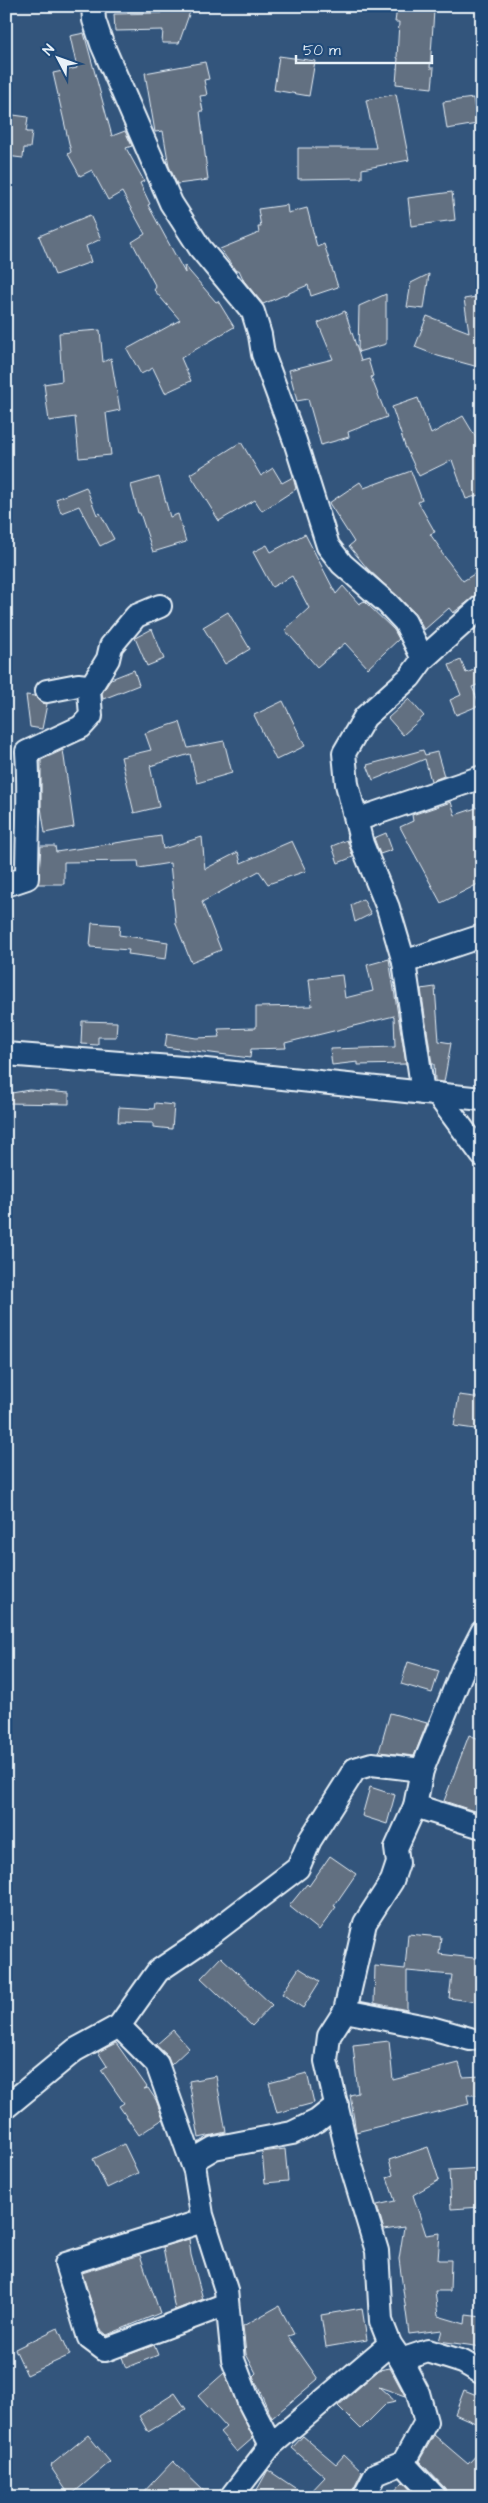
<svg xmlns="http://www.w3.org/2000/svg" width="488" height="2503" font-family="'Architects Daughter',sans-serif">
<rect width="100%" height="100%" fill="#33557c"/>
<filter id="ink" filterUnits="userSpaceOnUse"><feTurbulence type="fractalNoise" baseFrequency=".02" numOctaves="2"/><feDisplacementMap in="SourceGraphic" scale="10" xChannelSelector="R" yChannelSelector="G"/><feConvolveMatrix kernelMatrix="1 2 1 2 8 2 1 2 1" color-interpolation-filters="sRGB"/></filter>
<g filter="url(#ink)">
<g fill="#626f81" stroke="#e8f1f8">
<path d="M163 6H192L179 43H162L163 30 115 31 114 14 161 13Z"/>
<path d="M397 8 434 11 430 68H434L432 88 396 84 398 58H397L399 22H395Z"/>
<path d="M84 33 112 136 125 131 132 146 126 148 144 181 140 183 150 204 148 205 185 273 184 265 216 302 218 301 234 327 181 358 191 381 165 393 153 368 141 374 127 349 180 320 154 290 156 287 132 242 145 234 122 192 108 200 92 170 80 176 68 154 71 152 53 73 77 68 70 36Z"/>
<path d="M279 56 315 61 309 96 274 90Z"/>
<path d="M205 62 209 79 204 80 207 95 200 96 203 111H200L208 180 177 184 169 166 163 131 155 132 145 73Z"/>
<path d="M396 94 409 160 362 169V178L298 179V148H376L366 100Z"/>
<path d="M473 98 477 124 447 129 443 102Z"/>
<path d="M6 114 28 117 26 132H32L30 148H24L23 158 6 156Z"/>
<path d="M452 192 455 220 411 226 408 198Z"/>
<path d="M287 205 288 213 307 208 317 247 324 244 338 287 311 296 308 285 263 304 244 281 239 270 236 271 220 249 259 233 258 227H261L258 209Z"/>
<path d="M90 215 101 239 86 246 91 262 55 275 39 236Z"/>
<path d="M429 274 424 309 407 307 411 283Z"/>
<path d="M386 294V344L358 352 359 306Z"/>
<path d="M482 296V368L438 356 415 347 427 316 469 332 464 299Z"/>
<path d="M345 311 361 361 368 359 373 376 371 377 387 417 348 432 349 437 321 445 308 399 297 401 289 370 333 359 318 323Z"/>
<path d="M100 330 103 362 111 358 120 410 106 413 111 455 79 458 75 417 49 421 44 384 62 381 59 333Z"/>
<path d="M418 398 431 434 463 416 478 441 476 442 482 458V494L466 499 452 460 419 476 405 446 392 407Z"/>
<path d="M241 442 261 476 273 468 282 483 293 477 296 489 262 511 255 500 219 521 190 474Z"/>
<path d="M411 471 422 500 418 502 435 532 430 534 442 551 441 552 463 581 482 569V591L453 613 449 608 424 630 415 613 367 568 349 546 354 542 329 503 360 482 364 488Z"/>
<path d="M159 477 170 517 178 514 186 542 153 552 140 513H138L131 485Z"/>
<path d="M86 487 97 515 100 513 114 539 100 546 79 506 61 513 56 499Z"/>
<path d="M305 534 336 594 343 586 359 604 364 601 394 630 399 639 368 668 345 643 317 667 285 630 309 608 292 576 272 587 253 552 267 545 271 552Z"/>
<path d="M228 612 250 649 225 664 203 627Z"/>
<path d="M152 629 164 659 147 666 135 638Z"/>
<path d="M461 660 466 673 482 667V683L472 687 480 705 456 715 450 700 461 695 449 665Z"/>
<path d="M134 670 139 685 103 699 102 693 111 679Z"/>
<path d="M26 695 35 696 42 703 47 704 42 729 30 727Z"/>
<path d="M409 699 424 716 403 735 388 718Z"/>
<path d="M283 701 305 746 276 760 254 715Z"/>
<path d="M180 722 188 748 224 741 232 773 197 783 190 754 150 766 159 807 134 813 121 757 151 750 145 733Z"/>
<path d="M63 750 74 827 45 833 41 807V760Z"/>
<path d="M423 750 425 755 437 752 444 776 431 781 425 759 373 780 367 765Z"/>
<path d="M451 802 455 815 482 806V882L441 903 400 827 413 821 412 815Z"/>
<path d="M386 833 392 850 380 854 374 838Z"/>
<path d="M161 836 163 849 202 837 205 869 238 852 241 863 292 841 306 871 268 884 259 871 202 902 221 950 191 962 176 924 170 863 139 868 138 861 64 862V884H38L41 846H55L56 852Z"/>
<path d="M347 840 353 857 338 863 332 846Z"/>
<path d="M363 899 371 914 355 922 351 905Z"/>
<path d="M92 923 120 925 119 935 168 942 166 959 128 954 129 950 90 947Z"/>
<path d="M389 959 406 1064 358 1065V1062L332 1065 330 1049 395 1047 394 1016 285 1043 286 1048 251 1049 250 1058 165 1047 167 1033 196 1038 220 1037 218 1029 256 1028V1007L312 1006 309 979 342 975 345 998 373 991 367 965Z"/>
<path d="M435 987 439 1041 451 1043 444 1082 435 1081 434 1064H432L421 989Z"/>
<path d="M82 1021 117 1022 116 1037H98V1045L81 1044Z"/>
<path d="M29 1090 69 1093V1104L6 1103V1094Z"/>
<path d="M155 1103 174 1105 172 1129 153 1127V1123L118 1122 119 1107 154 1109Z"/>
<path d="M459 1395 482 1398V1430L454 1426Z"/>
<path d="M408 1662 439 1671 432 1693 401 1684Z"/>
<path d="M390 1713 427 1723 414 1756 379 1752Z"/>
<path d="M469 1735 482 1740V1791L474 1811 444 1801Z"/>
<path d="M370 1787 395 1795 387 1824 362 1816Z"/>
<path d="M330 1856 356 1874 334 1906 336 1907 319 1930 289 1906 307 1884 309 1886Z"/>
<path d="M408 1934 441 1937 439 1954 482 1959 477 2002 449 1998 452 1975 407 1971V2010L374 2003 375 1966 405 1969Z"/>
<path d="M221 1957 272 2005 252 2026 201 1978Z"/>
<path d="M299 1968 320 1981 303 2008 282 1994Z"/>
<path d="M173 2030 189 2048 171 2065 167 2055 156 2045Z"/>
<path d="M389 2041 393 2080 459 2063 463 2077 482 2076V2095H467L469 2104 356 2132 350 2095 358 2093 353 2045Z"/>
<path d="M116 2043 147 2087 144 2089 148 2088 156 2100 163 2119 139 2135 119 2106 124 2103 101 2070 107 2066 98 2052Z"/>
<path d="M307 2073 314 2103 277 2113 269 2083Z"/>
<path d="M216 2076 226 2132 199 2138 189 2081Z"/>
<path d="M124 2144 138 2173 107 2188 93 2159Z"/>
<path d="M428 2147 439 2180 413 2195 426 2235 440 2233 438 2260H451L450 2291H435L438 2316 465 2324 466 2315 482 2317V2347L439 2341 442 2330 409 2334 399 2259 404 2227 384 2230 377 2205 395 2201 387 2177 393 2175 389 2160Z"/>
<path d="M285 2149 288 2181 265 2183 262 2152Z"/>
<path d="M482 2168V2207L451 2209 449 2170Z"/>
<path d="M189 2239 191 2255 203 2299 175 2310 163 2247Z"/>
<path d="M140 2255 160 2313 107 2335 100 2329 82 2273Z"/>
<path d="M279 2306 294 2334 288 2336 318 2379 272 2418 253 2376 256 2373 246 2354 243 2326Z"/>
<path d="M362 2308 367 2340 326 2347 321 2315Z"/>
<path d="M58 2328 70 2355 27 2375 15 2349Z"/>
<path d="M154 2345 158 2355 126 2368 122 2357Z"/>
<path d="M390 2368 405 2396 379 2387 396 2402 386 2404 361 2429 338 2406 379 2370Z"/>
<path d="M224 2373 253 2438 237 2452 220 2432 226 2427 198 2396Z"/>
<path d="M464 2390 482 2397V2426L455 2414Z"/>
<path d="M175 2393 186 2409 148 2432 139 2416Z"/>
<path d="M88 2435 110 2462 70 2496 50 2466Z"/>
<path d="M434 2435 468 2464 482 2449V2497H448L445 2488 419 2461Z"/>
<path d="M303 2436 336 2464 344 2455 362 2472 354 2488 346 2497H253L268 2470 307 2496 325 2477 292 2448Z"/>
<path d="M173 2461 210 2497H139Z"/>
<path d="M403 2482 417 2497H389Z"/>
</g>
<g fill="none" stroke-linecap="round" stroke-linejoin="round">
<g stroke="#e8f1f8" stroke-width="26">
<g id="minor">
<path d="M93 6 94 20 102 44 171 203 200 248 253 312 260 335 263 354 295 441 328 546 342 564 388 604 405 622 423 659"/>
<path d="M47 691 78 685 87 686 89 690"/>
<path d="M356 820 482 777"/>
<path d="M6 885 27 878C27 836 30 794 27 752L81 727 91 716 89 690 108 659 111 646 136 616 160 606"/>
<path d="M404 962 482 936"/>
<path d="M6 1054 196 1069 482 1099"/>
<path d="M423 1093 404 962 388 908 362 844 347 784 344 753 365 717 410 677 423 659 482 606"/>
<path d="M437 1094 482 1155"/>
<path d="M415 1806 482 1827"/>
<path d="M345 2011 431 2028 470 2039"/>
<path d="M119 2026 157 2064 195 2171 202 2215 226 2290 233 2360 249 2402 271 2445"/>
<path d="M6 2107 75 2050 119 2026 158 1971 198 1944 298 1868 310 1840 355 1769 372 1764 422 1770"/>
<path d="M192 2161 214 2148 292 2133 317 2121 337 2105"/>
<path d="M203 2221 66 2264 89 2338 105 2350 227 2304"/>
<path d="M401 2360 428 2351 463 2362 482 2373"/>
<path d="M403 2463 435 2497"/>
<path d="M231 2497 271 2445 390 2344"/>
<path d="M364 2497 376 2474 403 2463 426 2422 418 2393 401 2360 390 2344 381 2321 377 2251 348 2155 326 2061 329 2036 345 2011 365 1923 392 1881 398 1863 396 1848 415 1806 422 1770 463 1669 482 1632"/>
</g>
</g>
<use href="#minor" stroke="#1f4a7a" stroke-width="22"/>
</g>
</g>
<rect width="488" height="2503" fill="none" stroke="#1f4a7a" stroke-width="25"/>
<rect x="12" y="12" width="463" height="2478" fill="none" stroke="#e8f1f8" stroke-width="2" filter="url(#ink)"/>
<g transform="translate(58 58) rotate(311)" stroke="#1f4a7a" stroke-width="4" paint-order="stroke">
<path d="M0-4L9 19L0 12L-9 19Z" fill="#e8f1f8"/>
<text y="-8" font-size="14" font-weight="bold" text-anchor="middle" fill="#e8f1f8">N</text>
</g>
<path d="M296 55v8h136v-8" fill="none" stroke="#e8f1f8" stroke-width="2.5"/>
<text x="303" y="55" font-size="15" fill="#e8f1f8" stroke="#1f4a7a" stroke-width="4" paint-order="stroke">50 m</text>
</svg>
